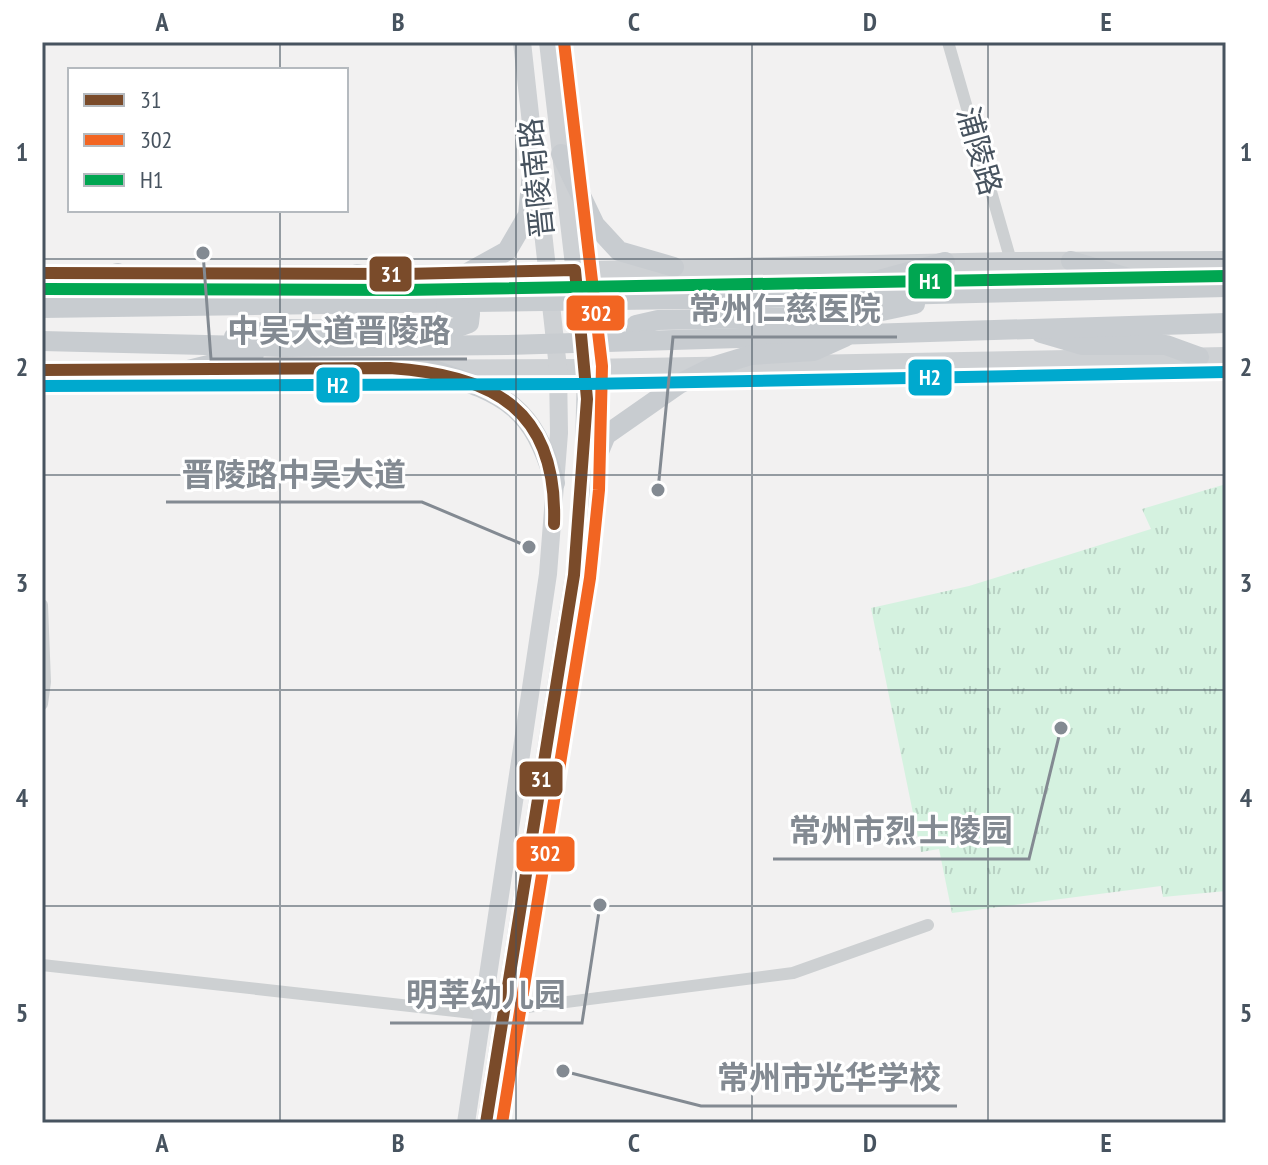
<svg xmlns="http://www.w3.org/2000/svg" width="1268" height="1165" font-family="'PT Sans Narrow','Noto Sans SC',sans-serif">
<defs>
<pattern id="park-tufts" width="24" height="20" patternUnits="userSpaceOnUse" patternTransform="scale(2)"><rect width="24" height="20" fill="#d5f2e0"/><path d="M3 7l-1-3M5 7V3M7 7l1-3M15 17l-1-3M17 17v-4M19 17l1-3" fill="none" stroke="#b8d1c3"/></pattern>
</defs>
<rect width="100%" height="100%" fill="#f2f1f1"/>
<path fill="url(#park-tufts)" d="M1226 484V891L1163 897 1161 886 952 913 939 849 921 852 871 608 969 586 1151 529 1142 509Z"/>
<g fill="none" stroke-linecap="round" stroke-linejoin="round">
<g stroke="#cdd0d2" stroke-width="12">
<path d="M948 42 1011 261"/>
<path d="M42 605 45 682 42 704"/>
<path d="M42 965 482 1014"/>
<path d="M504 1010 793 973 928 925"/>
</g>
<g stroke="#ced1d4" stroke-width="18">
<path d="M42 273 404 274 1011 261 1226 260"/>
<path d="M42 370 586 368 1226 356"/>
<path d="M466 1123 548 574 559 433 558 368 522 42"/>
<path d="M486 1123 574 575 583 490 586 368 548 42"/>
</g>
<g stroke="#c8ccd0" stroke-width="20">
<path d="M561 154 595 225 619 251 674 267"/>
<path d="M1071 261 1132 279H1147"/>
<path d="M469 272 507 251 528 215 534 153"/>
<path d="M357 274 452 294"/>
<path d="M857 286 945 262"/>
<path d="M42 291 118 273"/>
<path d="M42 308 764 298 1226 287"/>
<path d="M1041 333 1082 345H1166L1199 357"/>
<path d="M234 337 278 329 447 331 469 323 470 314 446 304"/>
<path d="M649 338 636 332V325L658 320 858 316 915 304"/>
<path d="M42 341 284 347 507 345 1226 323"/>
<path d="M188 370 254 354"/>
<path d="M434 370C507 396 532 405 555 483"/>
<path d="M583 490 606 435 679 384 715 366 751 355 814 351 845 337"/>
</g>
<g stroke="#fff" stroke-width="18">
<g id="bus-1">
<path d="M42 273 404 274 575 270 587 399 574 575 486 1123"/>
<path d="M42 370 390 368C494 375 558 410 554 524"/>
</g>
</g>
<g stroke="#fff" stroke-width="18">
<path id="bus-2" d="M502 1123 590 578 599 490 602 366 564 42"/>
</g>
<g stroke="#fff" stroke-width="18">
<path id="bus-3" d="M42 289 404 290 1226 276"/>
</g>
<g stroke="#fff" stroke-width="18">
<path id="bus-4" d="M42 386 586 384 1226 372"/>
</g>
<use href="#bus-1" stroke="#7a4b2a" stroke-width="12"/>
<use href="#bus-2" stroke="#f26522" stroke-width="12"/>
<use href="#bus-3" stroke="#00a651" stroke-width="12"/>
<use href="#bus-4" stroke="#00a9ce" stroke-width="12"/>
</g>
<path fill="none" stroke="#47535f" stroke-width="2" stroke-opacity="0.55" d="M280 42V70M516 42V1123M752 42V1123M988 42V1123M280 210V1123M42 259H1226M42 475H1226M42 690H1226M42 906H1226"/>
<g text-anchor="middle" stroke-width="6" stroke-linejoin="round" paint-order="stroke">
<g font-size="30" fill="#47535f" stroke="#fff">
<text transform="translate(979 151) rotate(74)" y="10">浦陵路</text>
<text transform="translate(537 178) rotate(-96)" y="10">晋陵南路</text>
</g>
</g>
<path fill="none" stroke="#838a92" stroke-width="3" d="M658 490L673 337H897M203 253L211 359H467M529 547L422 502H166M1061 728L1029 859H773M600 905L582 1023H390M563 1071L701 1106H957"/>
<g fill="#838a92" stroke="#fff" stroke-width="3">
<circle cx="658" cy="490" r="8"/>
<circle cx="203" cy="253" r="8"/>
<circle cx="529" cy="547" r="8"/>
<circle cx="1061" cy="728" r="8"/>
<circle cx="600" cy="905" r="8"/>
<circle cx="563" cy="1071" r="8"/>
</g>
<g font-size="32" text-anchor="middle" font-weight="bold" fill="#838a92" stroke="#fff" stroke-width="6" stroke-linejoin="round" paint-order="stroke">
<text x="785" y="320">常州仁慈医院</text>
<text x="339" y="342">中吴大道晋陵路</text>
<text x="294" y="486">晋陵路中吴大道</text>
<text x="901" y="842">常州市烈士陵园</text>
<text x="486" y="1006">明莘幼儿园</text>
<text x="829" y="1089">常州市光华学校</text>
</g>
<g stroke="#fff" stroke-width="3">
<rect x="368" y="255" width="45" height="38" rx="8" fill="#7a4b2a"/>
<rect x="907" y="262" width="46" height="38" rx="8" fill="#00a651"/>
<rect x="565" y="294" width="61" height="38" rx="8" fill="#f26522"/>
<rect x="907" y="358" width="46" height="39" rx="8" fill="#00a9ce"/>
<rect x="315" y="366" width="46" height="38" rx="8" fill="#00a9ce"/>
<rect x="518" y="760" width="46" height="38" rx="8" fill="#7a4b2a"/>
<rect x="515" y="835" width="61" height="38" rx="8" fill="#f26522"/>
</g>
<g font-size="22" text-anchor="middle" font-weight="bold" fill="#fff">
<text x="391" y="282">31</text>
<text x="930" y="289">H1</text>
<text x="596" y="321">302</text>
<text x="930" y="385">H2</text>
<text x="338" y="393">H2</text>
<text x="541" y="787">31</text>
<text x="545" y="861">302</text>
</g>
<rect width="1268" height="1165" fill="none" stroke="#ffffff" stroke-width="88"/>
<rect x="68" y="68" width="280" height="144" fill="#ffffff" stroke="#b5babf" stroke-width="2"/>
<rect x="84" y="94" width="40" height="12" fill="#7a4b2a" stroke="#b5babf" stroke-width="2"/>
<text x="140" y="108" font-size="24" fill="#47535f">31</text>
<rect x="84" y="134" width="40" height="12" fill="#f26522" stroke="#b5babf" stroke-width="2"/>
<text x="140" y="148" font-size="24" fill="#47535f">302</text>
<rect x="84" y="174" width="40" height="12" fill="#00a651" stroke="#b5babf" stroke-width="2"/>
<text x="140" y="188" font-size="24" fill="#47535f">H1</text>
<rect x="44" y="44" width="1180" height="1077" fill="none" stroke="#47535f" stroke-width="3"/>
<g font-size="26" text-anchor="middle" font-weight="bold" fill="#47535f">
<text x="162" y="31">A</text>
<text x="398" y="31">B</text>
<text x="634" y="31">C</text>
<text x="870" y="31">D</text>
<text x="1106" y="31">E</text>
<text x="22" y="161">1</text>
<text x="1246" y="161">1</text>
<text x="22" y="376">2</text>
<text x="1246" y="376">2</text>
<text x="22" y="592">3</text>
<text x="1246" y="592">3</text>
<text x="22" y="807">4</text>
<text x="1246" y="807">4</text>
<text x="22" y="1022">5</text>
<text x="1246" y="1022">5</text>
<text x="162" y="1152">A</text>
<text x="398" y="1152">B</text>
<text x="634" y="1152">C</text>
<text x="870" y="1152">D</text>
<text x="1106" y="1152">E</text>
</g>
</svg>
